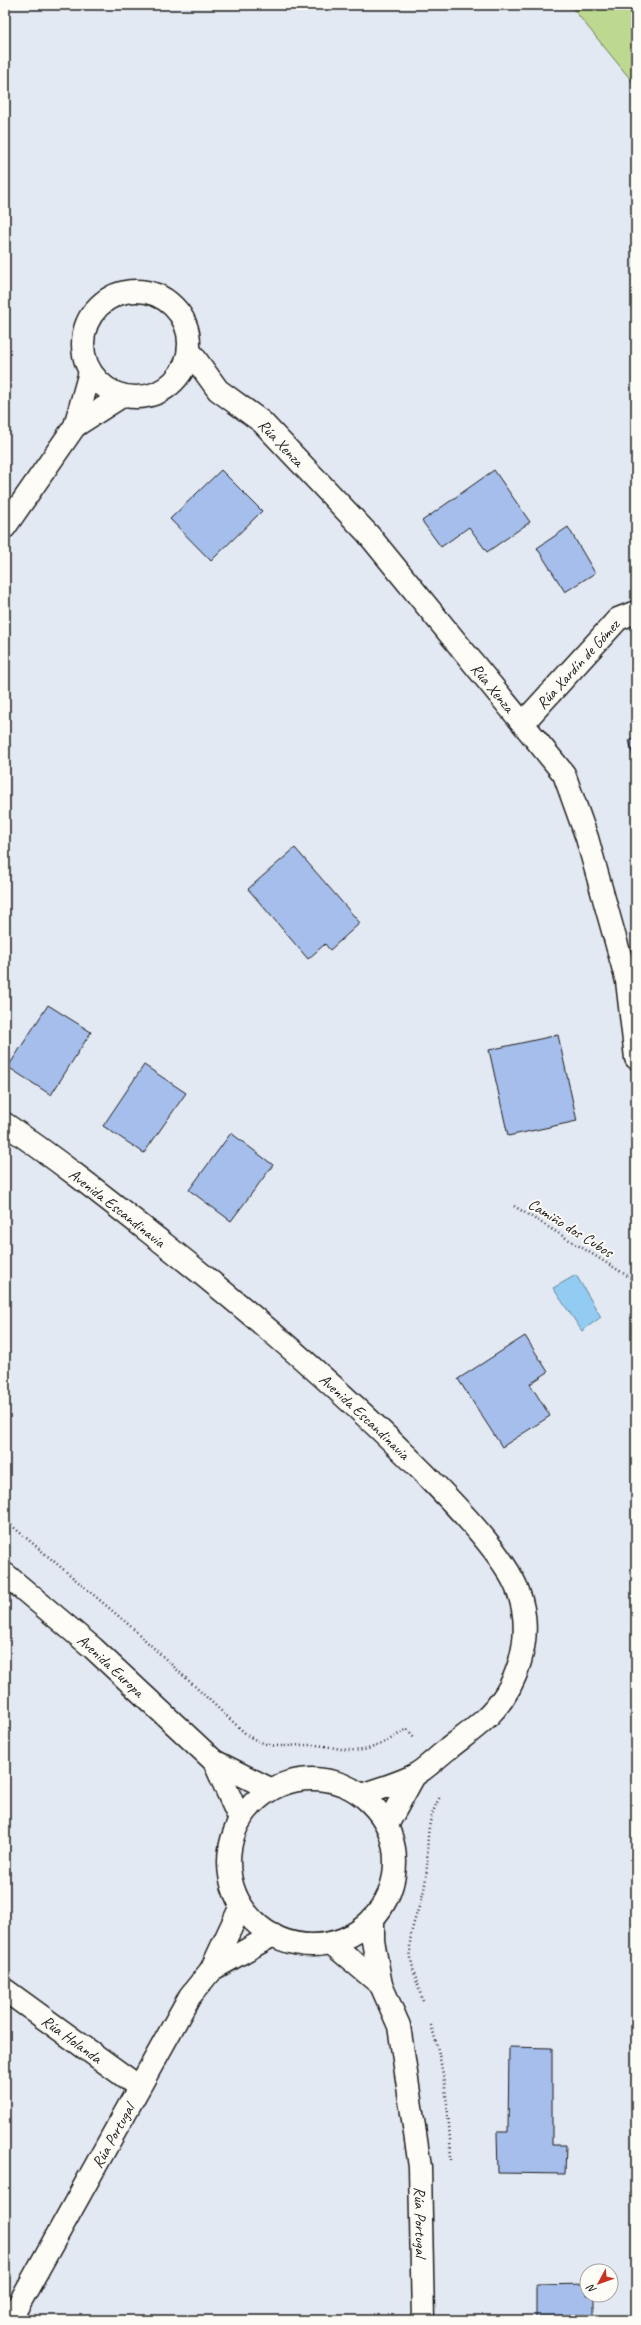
<svg xmlns="http://www.w3.org/2000/svg" width="641" height="2325" font-family="Caveat,sans-serif">
<rect width="100%" height="100%" fill="#e3e9f3"/>
<filter id="ink" filterUnits="userSpaceOnUse"><feTurbulence type="fractalNoise" baseFrequency=".025" numOctaves="2"/><feDisplacementMap in="SourceGraphic" scale="8" xChannelSelector="R" yChannelSelector="G"/><feConvolveMatrix kernelMatrix="1 2 1 2 8 2 1 2 1" color-interpolation-filters="sRGB"/></filter>
<g filter="url(#ink)">
<path fill="#bdd990" stroke="#6c7a56" d="M570 5H636V86Z"/>
<path fill="#93ccf2" stroke="#63869c" d="M576 1275 601 1317 582 1331 553 1288Z"/>
<g fill="#a5beeb" stroke="#1c1c1c">
<path d="M221 470 262 511 211 561 170 519Z"/>
<path d="M494 470 530 522 487 552 469 527 441 547 422 521Z"/>
<path d="M568 527 595 573 565 592 537 548Z"/>
<path d="M636 738V769L629 740Z"/>
<path d="M295 848 360 923 330 950 325 944 308 959 248 889Z"/>
<path d="M48 1005 91 1032 51 1095 8 1067Z"/>
<path d="M558 1035 577 1121 508 1136 489 1050Z"/>
<path d="M144 1065 186 1093 144 1153 103 1126Z"/>
<path d="M231 1133 273 1165 231 1221 189 1190Z"/>
<path d="M525 1336 548 1372 530 1384 550 1416 502 1447 458 1379Z"/>
<path d="M509 2047 552 2048V2145H566L565 2174 498 2173 497 2132H508Z"/>
<path d="M587 2284V2295H594V2320H536V2285Z"/>
</g>
<g fill="none" stroke-linecap="round" stroke-linejoin="round">
<g stroke="#1c1c1c" stroke-width="25">
<g id="minor">
<circle cx="136" cy="344" r="53"/>
<path id="s1" d="M189 350 218 390 262 422 368 534 564 774 587 838 627 981 636 1058"/>
<path d="M75 426 122 396"/>
<path d="M5 527 75 426 90 372"/>
<path id="s2" d="M524 722 618 619 636 612"/>
<path id="s3" d="M5 1124C60 1161 111 1202 163 1243 254 1315 341 1389 423 1472 451 1501 504 1553 518 1591 535 1636 518 1690 483 1721 472 1731 459 1740 448 1749 437 1757 425 1770 413 1776 397 1784 378 1789 362 1795"/>
<path id="s4" d="M5 1574 93 1648 214 1761 270 1789"/>
<path d="M214 1761 240 1820"/>
<circle cx="312" cy="1862" r="83"/>
<path d="M387 1825 414 1776"/>
<path id="s5" d="M373 1918V1941L381 1985 399 2026 420 2167 423 2320"/>
<path d="M331 1943 381 1985"/>
<path d="M211 1970 273 1935"/>
<path id="s6" d="M5 1990 139 2087"/>
<path id="s7" d="M10 2320 190 1996 211 1970 241 1906"/>
</g>
</g>
<g stroke="#1c1c1c" stroke-width="2.5" stroke-dasharray="1 3" stroke-linecap="butt">
<path d="M514 1206 636 1281"/>
<path d="M5 1520 128 1624 247 1735C274 1752 286 1744 315 1745 331 1746 347 1752 363 1750 379 1747 394 1737 407 1729L415 1738"/>
<path d="M423 2001C417 1983 410 1964 410 1944 411 1923 422 1904 425 1884 431 1848 421 1830 441 1795"/>
<path d="M431 2025C445 2068 449 2114 451 2160"/>
</g>
<use href="#minor" stroke="#fdfcf7" stroke-width="22"/>
</g>
</g>
<g text-anchor="middle" stroke-width="4" stroke-linejoin="round" paint-order="stroke">
<g font-size="16" fill="#1c1c1c" stroke="#fdfcf7">
<text dy="6" stroke="none"><textPath href="#s1" startOffset="132">Rúa Xenza</textPath></text>
<text dy="6" stroke="none"><textPath href="#s2" startOffset="79">Rúa Xardín de Gómez</textPath></text>
<text dy="6" stroke="none"><textPath href="#s1" startOffset="456">Rúa Xenza</textPath></text>
<text dy="6" stroke="none"><textPath href="#s3" startOffset="140">Avenida Escandinavia</textPath></text>
<text transform="translate(571 1227) rotate(32)" y="6">Camiño dos Cubos</text>
<text dy="6" stroke="none"><textPath href="#s3" startOffset="464">Avenida Escandinavia</textPath></text>
<text dy="6" stroke="none"><textPath href="#s4" startOffset="140">Avenida Europa</textPath></text>
<text dy="6" stroke="none"><textPath href="#s6" startOffset="83">Rúa Holanda</textPath></text>
<text dy="6" stroke="none"><textPath href="#s7" startOffset="211">Rúa Portugal</textPath></text>
<text dy="6" stroke="none"><textPath href="#s5" startOffset="310">Rúa Portugal</textPath></text>
</g>
</g>
<rect width="641" height="2325" fill="none" stroke="#fdfcf7" stroke-width="20"/>
<rect x="10" y="10" width="621" height="2305" fill="none" stroke="#1c1c1c" stroke-width="1.5" filter="url(#ink)"/>
<g transform="translate(599 2283) rotate(229)"><circle r="19" fill="#fdfcf7" stroke="#a3a29f"/>
<path d="M0-3L7 15L0 10L-7 15Z" fill="#c8321e"/>
<text y="-6" font-size="11" font-weight="bold" text-anchor="middle" fill="#1c1c1c">N</text>
</g>
</svg>
